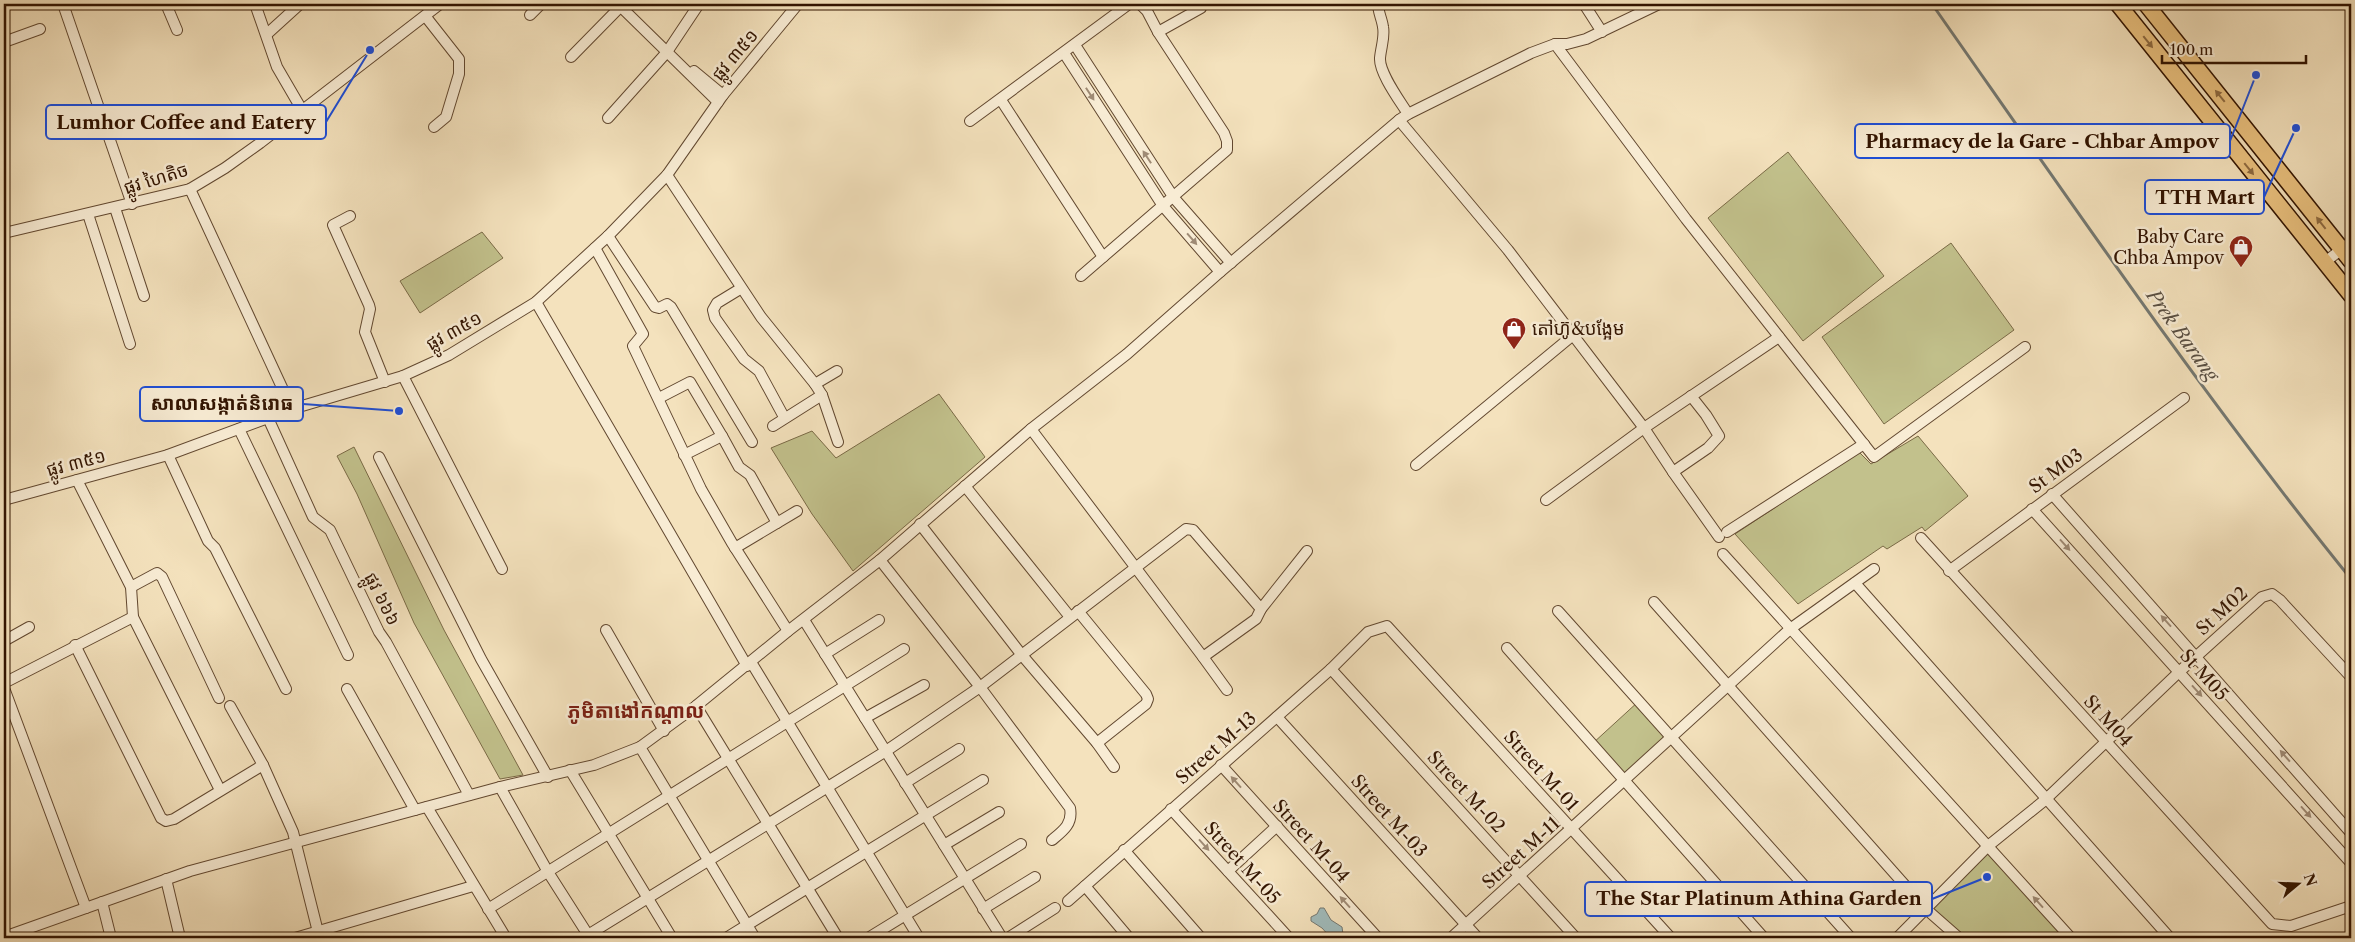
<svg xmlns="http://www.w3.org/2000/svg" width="2355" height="942" font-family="'Libre Caslon Text','Noto Sans Khmer',serif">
<rect width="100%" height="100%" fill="#f4e2bd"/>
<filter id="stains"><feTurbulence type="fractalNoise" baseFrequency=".004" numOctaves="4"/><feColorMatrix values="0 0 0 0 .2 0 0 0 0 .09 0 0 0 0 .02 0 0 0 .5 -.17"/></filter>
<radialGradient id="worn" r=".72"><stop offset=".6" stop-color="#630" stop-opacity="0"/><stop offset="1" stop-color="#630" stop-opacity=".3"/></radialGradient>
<g fill="#c2c18c" stroke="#7a6a46">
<path d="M1788 152 1884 276 1803 341 1708 218Z"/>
<path d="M482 232 503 258 420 313 400 281Z"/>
<path d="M1951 243 2014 330 1884 424 1822 337Z"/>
<path d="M939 394 985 457 853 571 812 514 771 448 812 431 836 458Z"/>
<path d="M1918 436 1968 496 1925 531 1922 527 1887 549 1883 546 1798 604 1735 534 1859 452 1871 464Z"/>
<path d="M354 447 444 630 523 775 500 779 414 623 357 494 337 456Z"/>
<path d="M1639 701 1671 737 1625 781 1592 744Z"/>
<path d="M1988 846 2071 938H1959L1926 909Z"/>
</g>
<path fill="#a0bbbb" stroke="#747871" d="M1320 908H1324L1331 920 1342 927 1343 934 1341 938H1331L1322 928 1311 921V917L1317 914Z"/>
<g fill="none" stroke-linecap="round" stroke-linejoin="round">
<path stroke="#747871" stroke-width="3" d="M1932 4C2068 198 2202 395 2351 579"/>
<g stroke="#624830" stroke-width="12">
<g id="minor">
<path d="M63 4 132 204"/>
<path d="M166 4 177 30"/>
<path d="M255 4 277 67 302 110"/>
<path d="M618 4 718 102"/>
<path d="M1378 4C1378 12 1382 19 1383 27 1385 37 1381 47 1380 58 1379 73 1400 101 1408 114"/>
<path d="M1584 4 1602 32"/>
<path d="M530 15 541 4"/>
<path d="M426 17 459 59V74L446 117 434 127"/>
<path d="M1158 32 1201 8"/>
<path d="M267 34 300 4"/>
<path d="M4 42 40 29"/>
<path d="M1555 44 1686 219 1874 457 2025 347"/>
<path d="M1075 45 1174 198 1231 263"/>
<path d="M1064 53 1163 206 1220 272"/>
<path d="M571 57 623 4"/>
<path d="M694 71 723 95"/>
<path d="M1001 100 1103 257 1227 150V141L1224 133 1158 32 1147 11 1140 4"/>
<path d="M608 118 667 52 699 4"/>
<path d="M1399 120 1508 250 1644 428 1673 472 1708 448 1719 436 1706 415 1691 396"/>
<path d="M970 121 1129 4"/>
<path d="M667 175 761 317 815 384 822 395 838 442"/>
<path d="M190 189 292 409"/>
<path d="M115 208 144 296"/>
<path d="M88 214 130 344"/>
<path d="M350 216 333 225 369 305 370 309 365 332 385 382"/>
<path d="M4 233 190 189 225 168 260 143 440 4"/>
<path d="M608 236 655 307 659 308 667 304 671 307 752 442"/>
<path d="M595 248 643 334 633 346 701 489 732 543 788 631"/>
<path d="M2325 262 2351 242"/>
<path d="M1081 276 1103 257"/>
<path d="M740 289 717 303 713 310 715 318 744 359 759 371 784 417"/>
<path d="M536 302 747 666"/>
<path d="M403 376 502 569"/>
<path d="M815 384 837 371"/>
<path d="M659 398 690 382 722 436"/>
<path d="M268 418 313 517 330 530 379 632 386 642 469 795"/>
<path d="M773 426 822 395"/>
<path d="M239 429 348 655"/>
<path d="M1031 429 1203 657 1256 619 1261 609"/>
<path d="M168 455 208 541 215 548 286 689"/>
<path d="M684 455 722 436 739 467 750 475 777 523"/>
<path d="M379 457 481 659 548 777"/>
<path d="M1416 465 1572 336"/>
<path d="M1673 472 1719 537"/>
<path d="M77 480 131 587 133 617 220 790"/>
<path d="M965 486 1070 617"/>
<path d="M2052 494 2351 833"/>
<path d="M4 500 168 455 292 409 403 376 449 355 536 302 608 236 667 175 723 95 798 4"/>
<path d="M1546 500 1644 428 1779 337"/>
<path d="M2032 509 2351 863"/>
<path d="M920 524 1021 654 1097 743 1114 767"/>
<path d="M1727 532 1864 444"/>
<path d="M1921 538 2272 924 2291 926 2351 906"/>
<path d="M735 548 797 511"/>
<path d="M1723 554 2071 938"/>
<path d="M880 560 980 687 1070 808C1073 824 1063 831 1052 840"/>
<path d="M1949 571 2184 398"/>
<path d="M1855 583 2170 938"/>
<path d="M131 587 157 573 162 577 219 698"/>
<path d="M1654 602 1926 909 1959 938"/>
<path d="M1078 611 1146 694 1148 699 1146 704 1097 743"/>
<path d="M1558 611 1851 938"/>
<path d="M804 620 1002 938"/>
<path d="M606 630 664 731"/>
<path d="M4 641 29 627"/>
<path d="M75 645 161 818 166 821 174 819 263 765"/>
<path d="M1507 648 1764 938"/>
<path d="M825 654 879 620"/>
<path d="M1203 657 1227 690"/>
<path d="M751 662 919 938"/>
<path d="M1331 669 1576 938"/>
<path d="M4 683 133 617"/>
<path d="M4 688 86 908"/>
<path d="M347 689 415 810"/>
<path d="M230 706 263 765 293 832 318 932 317 938"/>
<path d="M696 706 838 938"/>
<path d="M1277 717 1478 938"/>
<path d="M865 718 924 685"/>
<path d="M640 747 755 938"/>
<path d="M1221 765 1378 938"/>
<path d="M570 770 672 938"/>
<path d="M905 783 959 749"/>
<path d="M500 787 548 872 590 938"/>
<path d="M427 807 506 938"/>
<path d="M1171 809 1289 938"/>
<path d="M944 845 999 812"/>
<path d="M1124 850 1201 938"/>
<path d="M1228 871 1277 826"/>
<path d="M166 879 180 938"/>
<path d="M1085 886 1129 938"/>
<path d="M1068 901 1331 669 1368 632 1387 626 1671 938"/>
<path d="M102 902 111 938"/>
<path d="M488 909 904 649"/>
<path d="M983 909 1035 877"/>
<path d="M4 937 190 871 500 787 594 765 640 747 696 706 788 631 880 560 1031 429 1127 354 1220 272 1399 120 1408 114 1531 53 1555 44H1567L1586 39 1659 4"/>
<path d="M295 938 473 886"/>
<path d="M583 938 886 751 980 687 1186 529 1193 530 1261 609 1307 551"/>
<path d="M726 938 983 780"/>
<path d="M868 938 1021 844"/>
<path d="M1008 938 1055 908"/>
<path d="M1451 938 1790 629 1874 569"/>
<path d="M1897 938 1988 846 2045 800 2179 672 2262 597 2272 594 2280 600 2351 677"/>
</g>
</g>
<g stroke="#321401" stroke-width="18">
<g id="highway">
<path d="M2118 4 2351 295"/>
<path d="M2146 4 2351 261"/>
</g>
</g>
<use href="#minor" stroke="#f8ecd4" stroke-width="10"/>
<use href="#highway" stroke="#eac17e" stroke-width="15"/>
</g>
<defs><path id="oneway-solid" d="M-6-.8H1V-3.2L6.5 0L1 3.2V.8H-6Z" transform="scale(1.25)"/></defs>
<g fill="#8e6a40">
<use href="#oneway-solid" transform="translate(2148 42) rotate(51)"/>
<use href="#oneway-solid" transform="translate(2220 96) rotate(-129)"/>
<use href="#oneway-solid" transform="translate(2249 169) rotate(51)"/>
<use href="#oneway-solid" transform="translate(2321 223) rotate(-128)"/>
</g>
<g fill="#9f8b75">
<use href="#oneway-solid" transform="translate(1090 94) rotate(57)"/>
<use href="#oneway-solid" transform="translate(1147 157) rotate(-123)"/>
<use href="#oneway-solid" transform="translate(1192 239) rotate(49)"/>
<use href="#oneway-solid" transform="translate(2065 545) rotate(48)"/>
<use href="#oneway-solid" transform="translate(2166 621) rotate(-132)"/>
<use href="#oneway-solid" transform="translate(2197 691) rotate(48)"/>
<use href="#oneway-solid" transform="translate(2285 756) rotate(-131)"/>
<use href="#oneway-solid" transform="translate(1236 782) rotate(-132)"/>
<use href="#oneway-solid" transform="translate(2306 812) rotate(48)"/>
<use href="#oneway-solid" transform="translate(1204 845) rotate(48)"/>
<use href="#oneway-solid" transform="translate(1345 902) rotate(-132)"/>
<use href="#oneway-solid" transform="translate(2038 902) rotate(-132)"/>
</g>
<defs>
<g id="shop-pin" transform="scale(1.25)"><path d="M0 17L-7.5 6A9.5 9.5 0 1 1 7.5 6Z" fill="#8f2418" stroke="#f8ecd4"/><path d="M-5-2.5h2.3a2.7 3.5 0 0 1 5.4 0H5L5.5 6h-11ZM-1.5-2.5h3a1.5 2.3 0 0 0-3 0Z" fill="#fff"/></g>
</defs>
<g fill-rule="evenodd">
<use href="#shop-pin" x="2241" y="247"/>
<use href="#shop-pin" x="1514" y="329"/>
</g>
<g text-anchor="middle" stroke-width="5" stroke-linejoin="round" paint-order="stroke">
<g font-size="18" fill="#321401" stroke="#f8ecd4">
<text transform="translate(735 55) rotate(-50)" y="6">ផ្លូវ ៣៥១</text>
<text transform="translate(156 179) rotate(-17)" y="6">ផ្លូវ ហៃតិច</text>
<text transform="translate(454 331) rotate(-29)" y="6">ផ្លូវ ៣៥១</text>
<text transform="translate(76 463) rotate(-15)" y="6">ផ្លូវ ៣៥១</text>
<text transform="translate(2056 471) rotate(-36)" y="6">St M03</text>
<text transform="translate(382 599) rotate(63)" y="6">ផ្លូវ ៦៦៦</text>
<text transform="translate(2222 611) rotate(-42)" y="6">St M02</text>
<text transform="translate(2204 675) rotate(48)" y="6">St M05</text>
<text transform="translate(2108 721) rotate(48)" y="6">St M04</text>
<text transform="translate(1216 748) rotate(-41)" y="6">Street M-13</text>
<text transform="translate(1541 771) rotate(48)" y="6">Street M-01</text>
<text transform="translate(1466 792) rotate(47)" y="6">Street M-02</text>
<text transform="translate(1389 816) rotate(48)" y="6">Street M-03</text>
<text transform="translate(1311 841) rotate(48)" y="6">Street M-04</text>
<text transform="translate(1521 853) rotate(-42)" y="6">Street M-11</text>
<text transform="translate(1242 863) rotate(48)" y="6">Street M-05</text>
</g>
<g font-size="18" fill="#321401" stroke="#f8ecd4" text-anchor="end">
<text x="2224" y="243">Baby Care<tspan x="2224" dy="21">Chba Ampov</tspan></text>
<text x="1532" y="335" text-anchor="start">តៅហ៊ូ&amp;បង្អែម</text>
</g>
<g font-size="19" font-style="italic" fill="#584e42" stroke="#f8ecd4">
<text transform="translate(2183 335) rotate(54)" y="7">Prek Barang</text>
</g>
<g font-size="20" font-weight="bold" fill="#7a1f14" stroke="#f8ecd4">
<text x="636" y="718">ភូមិតាងៅកណ្តាល</text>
</g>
</g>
<path fill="none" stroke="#1d4ed8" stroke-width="2" d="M370 50L326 122M2256 75L2230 141M2296 128L2264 197M399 411L303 404M1987 877L1932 899"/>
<g fill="#1d4ed8" stroke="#f8ecd4" stroke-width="2">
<circle cx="370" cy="50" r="5"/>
<circle cx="2256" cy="75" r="5"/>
<circle cx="2296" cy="128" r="5"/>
<circle cx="399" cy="411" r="5"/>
<circle cx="1987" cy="877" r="5"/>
</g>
<g fill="#f8ecd4" stroke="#1d4ed8" stroke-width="2">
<rect x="46" y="105" width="280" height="34" rx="5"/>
<rect x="1855" y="124" width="375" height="34" rx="5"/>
<rect x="2145" y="180" width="119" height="34" rx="5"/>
<rect x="140" y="387" width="163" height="34" rx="5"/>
<rect x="1585" y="882" width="347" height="34" rx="5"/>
</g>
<g font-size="19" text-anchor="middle" font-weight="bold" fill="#321401">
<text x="186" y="129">Lumhor Coffee and Eatery</text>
<text x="2042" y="148">Pharmacy de la Gare - Chbar Ampov</text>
<text x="2205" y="204">TTH Mart</text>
<text x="222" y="410">សាលាសង្កាត់និរោធ</text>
<text x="1759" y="905">The Star Platinum Athina Garden</text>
</g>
<rect width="2355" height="942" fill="none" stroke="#f4e2bd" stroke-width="20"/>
<rect x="5" y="5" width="2345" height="932" fill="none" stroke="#321401" stroke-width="2.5"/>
<rect x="10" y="10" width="2335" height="922" fill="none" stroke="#321401"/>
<g transform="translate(2298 884) rotate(71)" stroke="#f8ecd4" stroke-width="4" paint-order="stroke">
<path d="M0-4L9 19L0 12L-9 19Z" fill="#321401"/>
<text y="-8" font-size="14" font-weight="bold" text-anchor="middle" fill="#321401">N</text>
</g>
<path d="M2162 55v8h144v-8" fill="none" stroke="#321401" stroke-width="2.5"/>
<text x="2170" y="55" font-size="15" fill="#321401" stroke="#f8ecd4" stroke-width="4" paint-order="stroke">100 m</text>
<rect width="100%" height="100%" filter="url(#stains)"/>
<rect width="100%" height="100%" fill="url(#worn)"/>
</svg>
